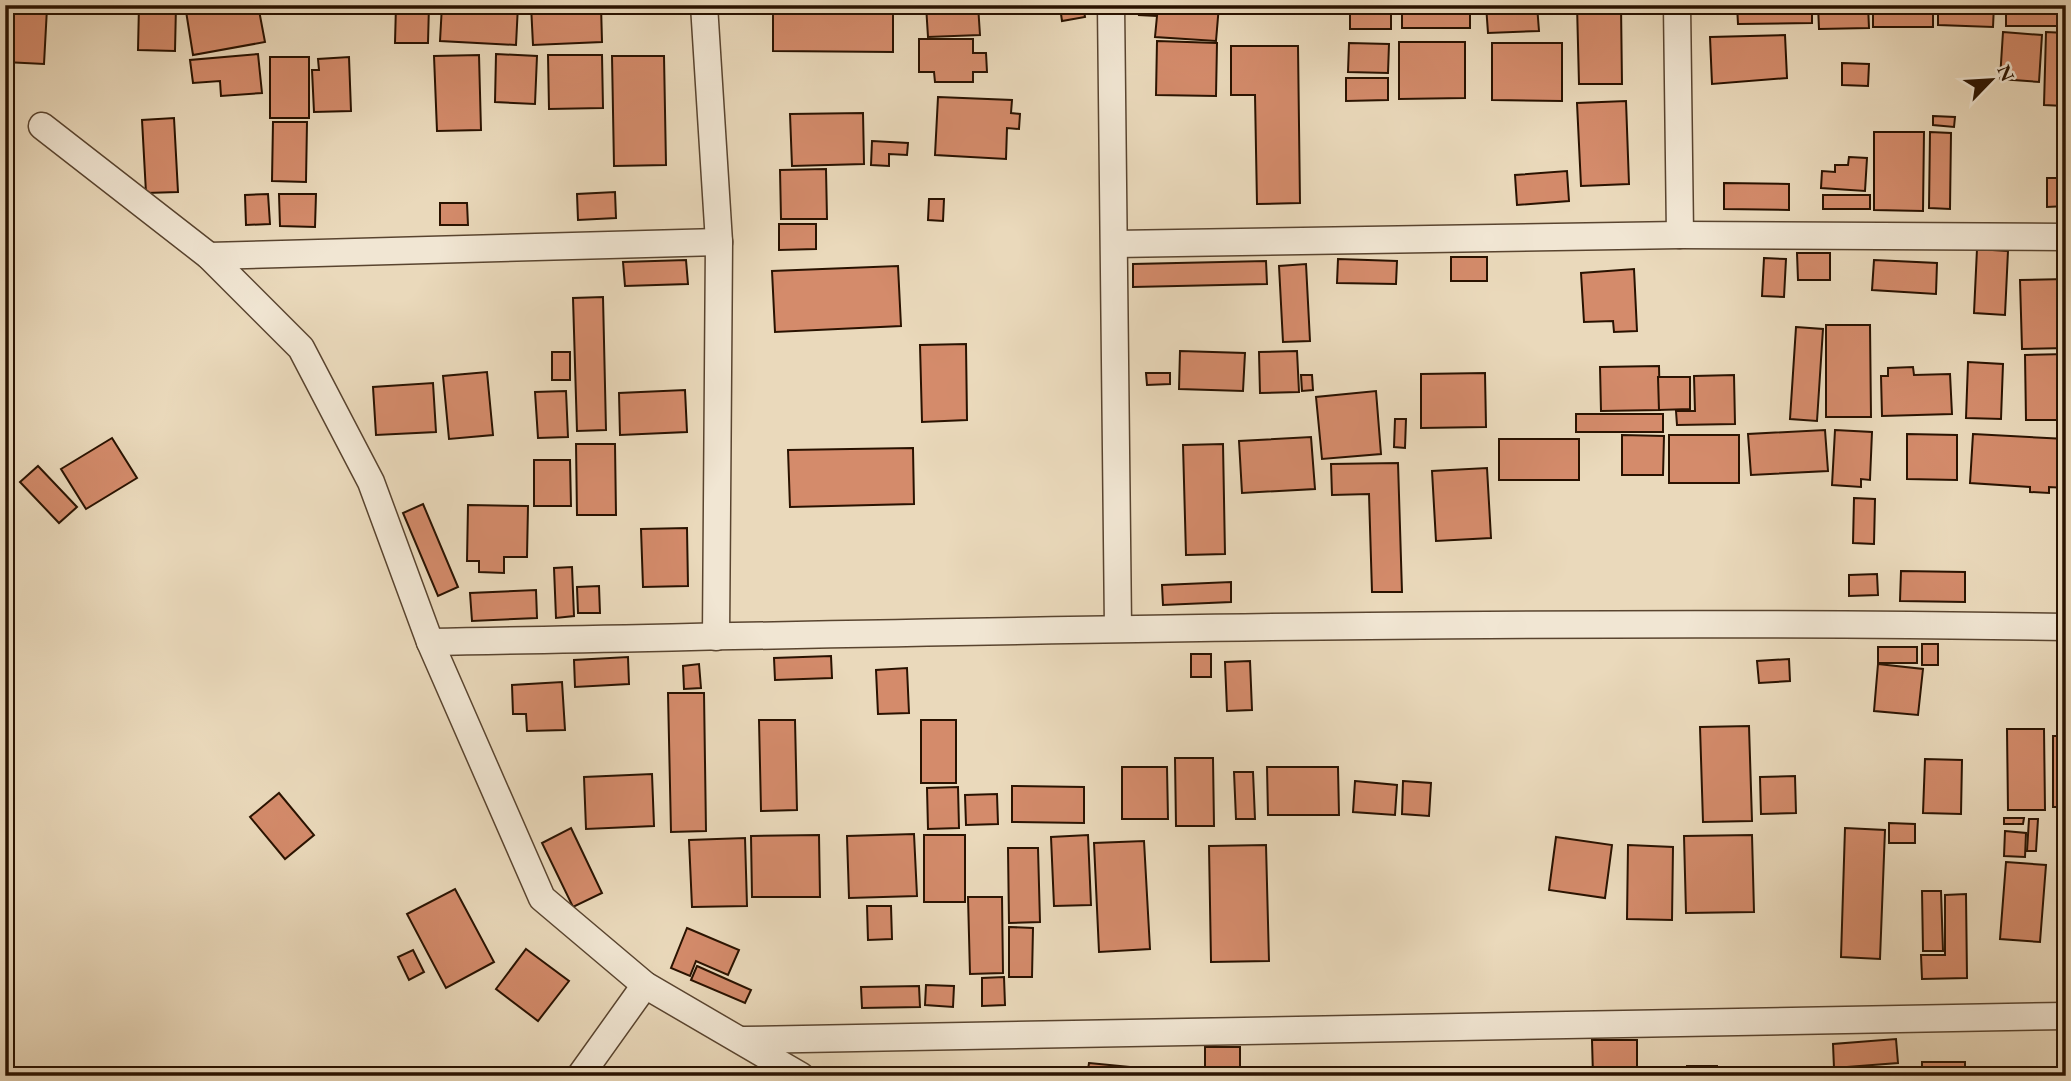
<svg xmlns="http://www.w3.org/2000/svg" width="2071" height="1081" font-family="'EB Garamond',serif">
<rect width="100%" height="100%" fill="#ead9bb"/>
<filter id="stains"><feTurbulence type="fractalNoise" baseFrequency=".00286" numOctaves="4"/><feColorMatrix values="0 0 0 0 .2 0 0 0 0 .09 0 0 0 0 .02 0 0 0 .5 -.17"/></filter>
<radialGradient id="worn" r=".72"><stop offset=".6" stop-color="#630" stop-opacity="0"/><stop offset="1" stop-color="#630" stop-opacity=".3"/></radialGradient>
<g fill="#d48b6b" stroke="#291200" stroke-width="2">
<path d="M139 5H176L175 51 138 50Z"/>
<path d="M185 5H258L265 42 193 55Z"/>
<path d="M396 5H429L428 43H395Z"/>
<path d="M442 5H518L516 45 440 41Z"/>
<path d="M531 5H601L602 42 533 45Z"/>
<path d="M773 5H893V52L773 51Z"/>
<path d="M926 5H978L980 35 928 37Z"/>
<path d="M1083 5 1085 17 1062 21 1060 7Z"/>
<path d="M1140 5H1219L1216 41 1155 37 1157 16 1139 15Z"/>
<rect x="1350" y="5" width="41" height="24"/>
<rect x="1402" y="5" width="68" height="23"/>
<path d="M1486 5H1537L1539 31 1488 33Z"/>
<path d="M1577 5H1621L1622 84H1579Z"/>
<path d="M1737 5H1812V23L1738 24Z"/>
<path d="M1818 5H1868L1869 28 1819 29Z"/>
<rect x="1873" y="5" width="60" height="22"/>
<path d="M1938 5H1994L1993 27 1938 25Z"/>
<rect x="2006" y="5" width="60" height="21"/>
<path d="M5 6 47 8 44 64 5 62Z"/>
<path d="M2003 32 2042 35 2039 82 2000 79Z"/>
<path d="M2046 32 2066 33 2064 106 2044 105Z"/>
<path d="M1785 35 1787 78 1712 84 1710 37Z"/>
<path d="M919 39H973V53H986L987 72H973V82H935L934 72H919Z"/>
<path d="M1157 41 1217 43 1216 96 1156 95Z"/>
<path d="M1399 42H1465V98L1399 99Z"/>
<path d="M1349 43 1389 44 1388 73 1348 72Z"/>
<path d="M1492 43H1562V101L1492 100Z"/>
<path d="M1231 46H1298L1300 203 1257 204 1255 95H1231Z"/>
<path d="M258 54 262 93 221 96 220 81 193 83 190 60Z"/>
<path d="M496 54 537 56 535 104 495 102Z"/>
<path d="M479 55 481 130 437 131 434 56Z"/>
<path d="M548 55H602L603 108 549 109Z"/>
<path d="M612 56H664L666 165 614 166Z"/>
<rect x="270" y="57" width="39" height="61"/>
<path d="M349 57 351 111 314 112 312 70H319L318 59Z"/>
<path d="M1842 63 1869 64 1868 86 1842 85Z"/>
<path d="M1346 78H1388V100L1346 101Z"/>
<path d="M938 97 1012 100 1011 113 1020 114 1019 129 1007 128 1006 159 935 155Z"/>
<path d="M1626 101 1629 184 1581 186 1577 103Z"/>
<path d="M863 113 864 164 792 166 790 114Z"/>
<path d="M1933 116 1955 117 1954 127 1933 125Z"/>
<path d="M174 118 178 192 146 193 142 120Z"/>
<path d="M273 122H307L306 182 272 181Z"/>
<path d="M1874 132H1924L1923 211 1874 210Z"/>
<path d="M1930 132 1951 133 1950 209 1929 208Z"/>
<path d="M872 141 908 143 907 155 889 154V166L871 165Z"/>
<path d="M1849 157 1867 158 1865 191 1821 188 1822 171 1835 172V165H1848Z"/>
<path d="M826 169 827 219H781L780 170Z"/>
<path d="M1567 171 1569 201 1517 205 1515 175Z"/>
<path d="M2047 178H2066V206L2047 207Z"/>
<path d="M1724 183 1789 184V210L1724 209Z"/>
<path d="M615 192 616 218 578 220 577 194Z"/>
<path d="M268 194 270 224 246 225 245 195Z"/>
<path d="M279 194H316L315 227 280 226Z"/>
<rect x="1823" y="195" width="47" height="14"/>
<path d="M929 199H944L943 221 928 220Z"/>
<path d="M440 203H467L468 225H440Z"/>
<path d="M779 224H816V249L779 250Z"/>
<path d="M1977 249 2008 251 2005 315 1974 313Z"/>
<path d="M1797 253H1830V280H1798Z"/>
<rect x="1451" y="257" width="36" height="24"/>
<path d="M1764 258 1786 259 1784 297 1762 296Z"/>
<path d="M1338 259 1397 261 1396 284 1337 283Z"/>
<path d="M686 260 688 284 625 286 623 262Z"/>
<path d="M1874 260 1937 263 1936 294 1872 290Z"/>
<path d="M1266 261 1267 284 1133 287V264Z"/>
<path d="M1306 264 1310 341 1283 342 1279 266Z"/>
<path d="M898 266 901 326 775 332 772 271Z"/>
<path d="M1634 269 1637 331 1614 332 1613 321 1584 322 1581 273Z"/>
<path d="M2066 279V348L2022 349 2020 280Z"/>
<path d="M603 297 606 430 577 431 573 298Z"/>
<path d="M1826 325H1870L1871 417H1826Z"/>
<path d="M1796 327 1823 329 1817 421 1790 419Z"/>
<path d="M966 344 967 420 922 422 920 345Z"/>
<path d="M1180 351 1245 353 1243 391 1179 389Z"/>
<path d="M1297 351 1299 392 1260 393 1259 352Z"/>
<rect x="552" y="352" width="18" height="28"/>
<path d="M2066 354V420H2026L2025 355Z"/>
<path d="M1968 362 2003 364 2001 419 1966 418Z"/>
<path d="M1659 366 1660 410 1601 411 1600 367Z"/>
<path d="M1913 367 1914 375 1950 374 1952 414 1882 416 1881 376H1888V368Z"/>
<path d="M487 372 493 435 449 439 443 376Z"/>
<path d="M1146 373H1170V384L1147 385Z"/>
<path d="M1485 373 1486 427 1421 428V374Z"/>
<path d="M1301 375H1312L1313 390 1302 391Z"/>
<path d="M1734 375 1735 424 1677 425 1676 411H1695L1694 376Z"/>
<path d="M1658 377H1690V409L1659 410Z"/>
<path d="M433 383 436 432 376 435 373 387Z"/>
<path d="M685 390 687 432 620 435 619 393Z"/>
<path d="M566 391 568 437 538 438 535 392Z"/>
<path d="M1376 391 1381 454 1322 459 1316 397Z"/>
<rect x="1576" y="414" width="87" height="18"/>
<path d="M1395 419H1406L1405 448 1394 447Z"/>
<path d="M1825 430 1828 471 1751 475 1748 434Z"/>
<path d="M1835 430 1872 432 1870 480 1861 479V487L1832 485Z"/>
<path d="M1907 434 1957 435V480L1907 479Z"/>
<path d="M1973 434 2066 439V488L2049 487V493L2030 492V487L1970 483Z"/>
<path d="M1622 435 1664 436 1663 475H1622Z"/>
<rect x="1669" y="435" width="70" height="48"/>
<path d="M1311 437 1315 489 1242 493 1239 441Z"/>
<path d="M112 438 137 478 86 509 61 469Z"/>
<rect x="1499" y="439" width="80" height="41"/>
<path d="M576 444H615L616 515H577Z"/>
<path d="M1223 444 1225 554 1186 555 1183 445Z"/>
<path d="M913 448 914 504 790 507 788 450Z"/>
<path d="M534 460H570L571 506H534Z"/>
<path d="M1398 463 1402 592H1372L1369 494 1332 495 1331 464Z"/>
<path d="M38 466 77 507 59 523 20 482Z"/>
<path d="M1487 468 1491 538 1436 541 1432 471Z"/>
<path d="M1854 498 1875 499 1874 544 1853 543Z"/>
<path d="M423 504 458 587 438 596 403 513Z"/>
<path d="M468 505 528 506 527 557H504V573L479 572V561H467Z"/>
<path d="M687 528 688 586 643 587 641 529Z"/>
<path d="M572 567 574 616 556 618 554 568Z"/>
<path d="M1901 571 1965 572V602L1900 601Z"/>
<path d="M1877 574 1878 595 1849 596V575Z"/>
<path d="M1231 582V602L1163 605 1162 585Z"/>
<path d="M599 586 600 613H578L577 587Z"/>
<path d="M536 590 537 618 472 621 470 593Z"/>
<rect x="1922" y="644" width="16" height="21"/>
<rect x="1878" y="647" width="39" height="16"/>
<rect x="1191" y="654" width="20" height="23"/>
<path d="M831 656 832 678 775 680 774 658Z"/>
<path d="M628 657 629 684 575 687 574 660Z"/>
<path d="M1789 659 1790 681 1759 683 1757 661Z"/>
<path d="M1250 661 1252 710 1227 711 1225 662Z"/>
<path d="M699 664 701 688 684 689 683 666Z"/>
<path d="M1878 664 1923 669 1918 715 1874 711Z"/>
<path d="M907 668 909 713 878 714 876 670Z"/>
<path d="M562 682 565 730 527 731 526 714H513L512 685Z"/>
<path d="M668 693H704L706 831 671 832Z"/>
<path d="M759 720H795L797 810 761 811Z"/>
<rect x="921" y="720" width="35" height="63"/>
<path d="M1749 726 1752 821 1703 822 1700 727Z"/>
<path d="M2007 729H2044L2045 810H2008Z"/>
<rect x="2053" y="736" width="13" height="71"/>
<path d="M1175 758H1213L1214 826H1176Z"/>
<path d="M1925 759 1962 760 1961 814 1923 813Z"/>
<path d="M1122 767H1167L1168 819H1122Z"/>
<path d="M1267 767H1338L1339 815H1268Z"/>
<path d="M1234 772H1253L1255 819H1236Z"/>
<path d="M652 774 654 826 586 829 584 777Z"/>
<path d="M1795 776 1796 813 1761 814 1760 777Z"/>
<path d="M1355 781 1397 785 1395 815 1353 812Z"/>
<path d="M1403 781 1431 783 1429 816 1402 814Z"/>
<path d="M1012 786 1084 787V823L1012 822Z"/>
<path d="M958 787 959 828 928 829 927 788Z"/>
<path d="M279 793 314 835 285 859 250 817Z"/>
<path d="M997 794 998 824 966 825 965 795Z"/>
<path d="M2004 818H2024L2023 824H2004Z"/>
<path d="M2029 819H2038L2036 851H2027Z"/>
<path d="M1889 823 1915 824V843H1889Z"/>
<path d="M571 828 602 893 573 907 542 843Z"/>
<path d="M1845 828 1885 830 1880 959 1841 957Z"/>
<path d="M2005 831 2026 833 2025 857 2004 856Z"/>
<path d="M914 834 917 896 849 898 847 836Z"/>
<path d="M819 835 820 897H752L751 836Z"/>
<rect x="924" y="835" width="41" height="67"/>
<path d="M1088 835 1091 905 1054 906 1051 837Z"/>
<path d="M1752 835 1754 912 1686 913 1684 836Z"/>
<path d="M1556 837 1612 845 1605 898 1549 890Z"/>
<path d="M745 838 747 906 692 907 689 840Z"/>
<path d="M1144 841 1150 949 1099 952 1094 843Z"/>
<path d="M1266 845 1269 961 1211 962 1209 846Z"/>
<path d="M1628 845 1673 847 1672 920 1627 919Z"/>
<path d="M1008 848H1038L1040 922 1009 923Z"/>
<path d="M2006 862 2046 865 2040 942 2000 939Z"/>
<path d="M455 889 494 962 446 988 407 914Z"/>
<path d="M1922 891H1941L1943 951H1923Z"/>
<path d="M1966 894 1967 978 1922 979 1921 955H1945V895Z"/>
<path d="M968 897H1002L1003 973 970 974Z"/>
<path d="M867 906H891L892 939 868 940Z"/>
<path d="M1009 927 1033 928 1032 977H1009Z"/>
<path d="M687 928 739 950 728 975 696 961 690 976 671 968Z"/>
<path d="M526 949 569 981 538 1021 496 989Z"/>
<path d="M413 950 424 972 409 980 398 957Z"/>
<path d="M697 966 751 990 745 1003 691 980Z"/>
<path d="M1004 977 1005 1005 982 1006V978Z"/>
<path d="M926 985 954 986 953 1007 925 1005Z"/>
<path d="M919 986 920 1007 862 1008 861 987Z"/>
<rect x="2064" y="1038" width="2" height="38"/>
<path d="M1896 1039 1898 1063 1834 1068 1833 1044Z"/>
<path d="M1592 1040H1637V1076H1593Z"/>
<rect x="1205" y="1047" width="35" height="26"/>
<rect x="1922" y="1062" width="43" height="14"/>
<path d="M1089 1063 1160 1070V1076H1087Z"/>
<rect x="1687" y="1066" width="30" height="10"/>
<rect x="1643" y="1067" width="32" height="9"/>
</g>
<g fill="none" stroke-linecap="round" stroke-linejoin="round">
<g stroke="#59442f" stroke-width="29">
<g id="street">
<path d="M704 5 719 242 716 637"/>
<path d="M1111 5 1118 628"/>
<path d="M1677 5 1680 235"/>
<path d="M42 126 209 256 301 348 371 482 430 642 542 898 645 985 801 1076"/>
<path d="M1115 244 1680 235 2066 237"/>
<path d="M209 256 719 242"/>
<path d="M430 642C975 632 1520 618 2066 627"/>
<path d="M744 1040 2066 1016"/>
<path d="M580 1076 645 985"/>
</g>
</g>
<use href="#street" stroke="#f1e6d3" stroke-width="26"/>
</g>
<rect width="2071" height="1081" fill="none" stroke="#ead9bb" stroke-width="28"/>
<rect x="7" y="7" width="2057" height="1067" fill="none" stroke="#291200" stroke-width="3.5"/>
<rect x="14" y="14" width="2043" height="1053" fill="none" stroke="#291200" stroke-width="2"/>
<g transform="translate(1991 80) rotate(65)" stroke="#f1e6d3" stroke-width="5" paint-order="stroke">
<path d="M0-5L12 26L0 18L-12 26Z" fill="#291200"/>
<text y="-10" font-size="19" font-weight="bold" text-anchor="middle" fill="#291200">N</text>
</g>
<rect width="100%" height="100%" filter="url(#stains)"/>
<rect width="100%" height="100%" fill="url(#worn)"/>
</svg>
